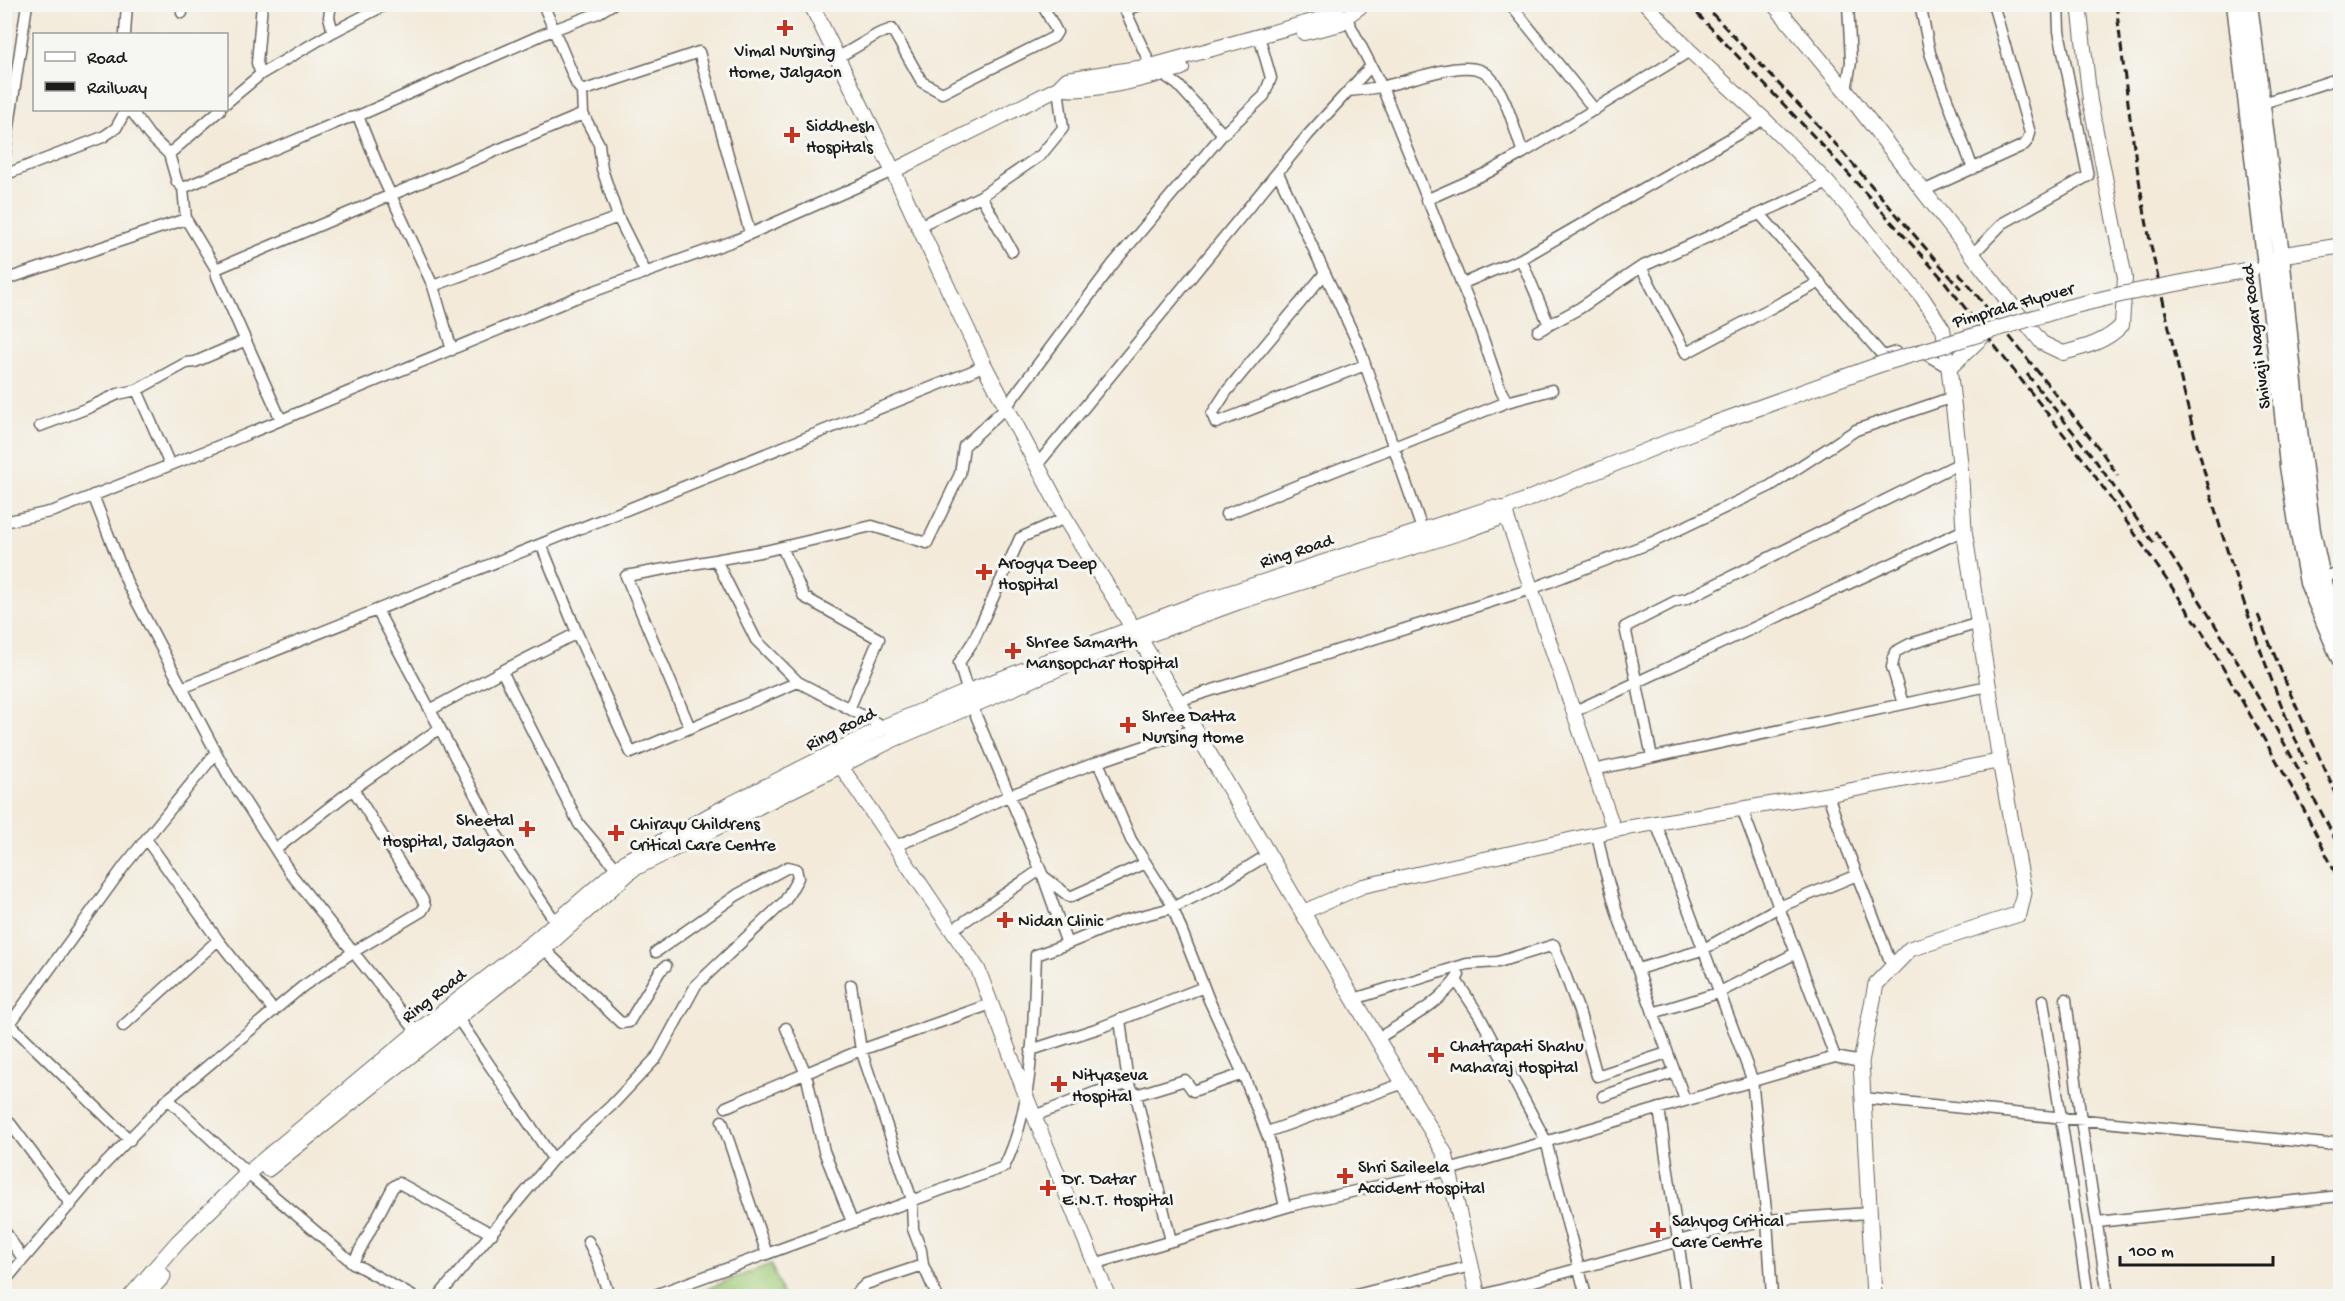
<svg xmlns="http://www.w3.org/2000/svg" width="2345" height="1301" font-family="'Gochi Hand',sans-serif">
  <style>
    .green { fill: #a0cb77; stroke: #5e744a; stroke-width: 1.5 }
    .lines { fill: none; stroke-linecap: round; stroke-linejoin: round }
    .minor-casing { stroke: #67645e; stroke-width: 13 }
    .tertiary-casing { stroke: #67645e; stroke-width: 16 }
    .secondary-casing { stroke: #67645e; stroke-width: 17 }
    .primary-casing { stroke: #67645e; stroke-width: 19 }
    .minor { stroke: #fff; stroke-width: 10 }
    .tertiary { stroke: #fff; stroke-width: 14 }
    .secondary { stroke: #fff; stroke-width: 15 }
    .primary { stroke: #fff; stroke-width: 16 }
    .rail { stroke: #1c1c1c; stroke-width: 3; stroke-dasharray: 9 4.5; stroke-linecap: butt }
    .secondary-bridge-casing { stroke: #67645e; stroke-width: 17; stroke-linecap: butt }
    .secondary-bridge { stroke: #fff; stroke-width: 15 }
    .poi-dot { fill: #c8321e; stroke: #f6f6f2; stroke-width: 2 }
    .labels { text-anchor: middle; stroke-width: 6; stroke-linejoin: round; paint-order: stroke }
    .poi-label { font-size: 18px; fill: #1c1c1c; stroke: #f6f6f2; text-anchor: start }
    .street-label { font-size: 18px; fill: #1c1c1c; stroke: #f6f6f2 }
  </style>
  <rect width="100%" height="100%" fill="#f6f6f2"/>
  <filter id="ink" filterUnits="userSpaceOnUse"><feTurbulence type="fractalNoise" baseFrequency=".0167" numOctaves="2"/><feDisplacementMap in="SourceGraphic" scale="12" xChannelSelector="R" yChannelSelector="G"/><feConvolveMatrix kernelMatrix="1 2 1 2 8 2 1 2 1" color-interpolation-filters="sRGB"/></filter>
  <filter id="wash" filterUnits="userSpaceOnUse"><feTurbulence type="fractalNoise" baseFrequency=".008" numOctaves="4" result="noise"/><feDisplacementMap in="SourceGraphic" scale="24" xChannelSelector="R" yChannelSelector="G"/><feGaussianBlur stdDeviation="1.35" result="paint"/><feColorMatrix in="noise" values="0 0 0 0 0 0 0 0 0 0 0 0 0 0 0 0 0 1.4 0 .05"/><feComposite in="paint" operator="in"/></filter>
  <g filter="url(#wash)">
    <rect width="100%" height="100%" fill="#f3ead9"/>
    <path class="green" d="M771 1264 783 1296H689Z"/>
  </g>
  <g filter="url(#ink)">
    <g class="lines">
      <g class="minor-casing">
        <path id="minor" d="M331 4 329 17 333 32
          M543 4 577 85 582 91 583 114 599 144 602 169 618 217 646 273
          M1119 4 1125 10 1151 66 1178 85 1223 134
          M1510 4 1595 110
          M1920 4 1930 53 1973 169
          M1125 10 1143 4
          M182 13 183 4
          M1346 17 1382 87 1478 324 1501 391 1507 402
          M125 34 127 4
          M837 58 878 34 892 29 922 82 942 93 1054 37 1057 32 1042 4
          M261 74 257 63 262 4
          M582 91 699 52 750 233
          M1348 91C1359 90 1370 89 1380 87 1405 83 1467 56 1487 74 1505 90 1515 131 1523 153
          M1846 91 1851 62 1848 4
          M226 103 261 74 333 32 387 4
          M2257 105 2340 78
          M128 110 133 113 149 135 169 154 177 182 183 188 186 219 216 269 217 276 281 420
          M358 116 382 176 433 286 452 350
          M169 154 220 110
          M4 160 27 4
          M1278 173 1358 344 1424 535
          M4 175 103 137 116 128 126 110
          M183 188 345 119 358 116 553 30 598 13 613 4
          M1923 191 2024 145 2028 140 2030 133 1993 4
          M981 196 1012 251
          M1426 200 1489 172 1523 153 1690 51
          M1761 215 1883 356 1896 352
          M919 226 981 196 1041 155 1063 128 1058 88
          M1972 255 2003 223 2088 176 2059 31 2058 4
          M1521 259 1549 325
          M1641 267 1686 353 1820 282
          M216 269 583 114
          M1325 273 1227 391 1212 414 1216 423 1365 365
          M4 280 186 219
          M1461 284 1521 259 1764 119
          M433 286 618 217
          M1538 331 1580 308 1641 267 1828 183
          M1918 350 1949 368
          M137 390 170 465
          M40 426 88 408 118 394 137 390 186 363 195 362 244 341
          M1037 465 1308 135 1371 66
          M93 495 128 585 228 775 291 874 420 1036
          M1226 514 1507 402 1552 390
          M1065 518 1020 538 974 640 959 663 972 706 1043 876 1067 944 1125 920 1172 908 1220 884 1269 854
          M4 522 54 511 216 447 575 298 736 240 893 171
          M541 544 577 633
          M782 547 804 597 879 639 850 707
          M716 560 756 640 798 682
          M2318 579 2340 572
          M377 610 496 834 559 927
          M502 671 579 824 621 874
          M182 688 970 372 984 365
          M1178 701 1531 589 1653 542 1770 486 1856 430 1953 397
          M1903 704 1892 667 1895 652 1910 644 1979 623
          M430 710 502 671 577 633 631 753 798 682 888 729
          M1573 712 1964 530
          M690 728 626 576 765 551 872 526 927 543 960 474 964 446 1006 407 1113 264 1223 134 1264 96 1271 78 1259 36
          M1195 729 1098 762 1131 840 1170 901 1209 1000 1243 1074 1270 1142 1285 1207
          M1652 757 1625 627 1676 601 1686 599 1960 463
          M1593 770 1988 686
          M1828 794C1846 853 1872 909 1892 967
          M1742 809 1835 1057
          M1656 823 1752 1079 1767 1220 1772 1296
          M1597 834 1604 867 1618 916 1685 1100
          M146 839 218 940 274 1011
          M895 846 952 823 1008 796 1098 762
          M276 849 353 789
          M1043 876 1070 897 1146 863
          M952 930 1040 870
          M544 949 621 1023 629 1022 660 971 666 966
          M1638 969 1702 950 1779 907 1857 875
          M1456 980 1479 1015 1546 1141 1586 1296
          M851 985 861 1050 912 1200 913 1229 921 1250 923 1265 937 1296
          M1354 999 1467 964 1498 962 1554 945 1580 1014 1597 1076 1667 1053
          M2066 999 2081 1121 2108 1296
          M2043 1000 2088 1296
          M1653 1013 1718 993 1796 953
          M457 1017 553 1159
          M1120 1019 1128 1084
          M10 1024 130 1140
          M123 1026 218 940
          M786 1028 806 1074 824 1151 852 1222
          M4 1032 125 865 216 753
          M1377 1039C1405 1021 1441 1004 1459 975
          M1031 1050 1099 1028 1204 987
          M1136 1095 1171 1241
          M1603 1096 1675 1072
          M1863 1098 2326 1144 2340 1141
          M168 1099 255 1180 353 1263 412 1296
          M726 1107 861 1050 991 1004
          M1659 1108 1686 1296
          M4 1115 71 1205
          M1034 1116 1096 1092 1128 1084 1136 1095 1185 1080 1193 1091 1243 1074
          M722 1121 767 1254
          M1267 1132 1404 1083
          M2097 1222 2340 1196
          M4 1230 23 1259
          M588 1241 597 1259 609 1296
          M353 1263 393 1187 399 1183 492 1234
          M1094 1264 1293 1205 1449 1170 1835 1057 1861 1062
          M4 1282 101 1168 168 1099 302 987 353 952 422 911 425 906 423 900 353 789 440 728
          M439 1296 553 1159 611 1106 657 1057 696 985 785 901 798 878 796 869 788 867 737 895 656 952
          M652 1296 1004 1167C1035 1105 1033 1023 1036 955L1067 944
          M853 1296 866 1284 923 1265
          M1352 1296 1471 1266
          M1479 1296 1715 1231 1767 1220 1869 1213"/>
      </g>
      <g class="tertiary-casing">
        <path id="tertiary" d="M1646 4 1690 51 1764 119 1828 183 1922 297 1943 329 1949 368
          M1304 33 1341 24 1346 17 1364 4
          M1058 88C1088 95 1151 77 1182 68
          M893 171 1058 88 1067 79 1151 66 1338 14 1346 17
          M2013 307 2042 343 2063 353C2086 347 2106 342 2122 325L2125 278 2090 101 2079 4
          M1504 509 1614 830
          M834 756 978 969 1026 1096 1108 1296
          M1303 912 1363 886 1614 830 1836 793 2000 761"/>
      </g>
      <g class="secondary-casing">
        <path id="secondary" d="M811 4 893 171 984 365 1065 518 1178 701 1445 1154 1478 1296
          M1774 4 1846 91 2013 307 1949 368 1960 463 1964 530 2000 761 2024 893 2019 914 1910 949 1876 984 1861 1062 1874 1296
          M2272 262 2281 255 2340 246
          M268 1169 544 949 633 869 894 739 1071 663 1238 602 1467 530 1499 518 1504 509
          M131 1296 178 1242 248 1173 417 1032 536 940 628 860 729 805 886 726 967 692 1199 603 1492 508 1504 509 1702 428
          M145 1296 163 1276"/>
      </g>
      <g class="primary-casing">
        <path id="primary" d="M2235 4 2281 393 2288 466 2297 523 2308 583 2340 659
          M2249 4 2281 255 2298 423 2312 531 2322 578 2340 628"/>
      </g>
      <use href="#minor" class="minor"/>
      <use href="#tertiary" class="tertiary"/>
      <use href="#secondary" class="secondary"/>
      <use href="#primary" class="primary"/>
      <path class="rail" d="M1688 4 1825 148 1941 277 2086 463 2200 628 2298 798 2340 882
        M1703 4 1832 140 1961 289
        M2116 4C2125 78 2133 152 2147 225 2153 258 2161 290 2168 323 2201 473 2244 623 2306 764
        M1959 273 2101 451 2118 476
        M2027 374 2093 457 2155 545
        M2155 531C2223 634 2285 739 2340 849
        M2258 615 2291 695 2340 802"/>
      <g class="secondary-bridge-casing">
        <path id="secondary-bridge" d="M1702 428 1881 364 2069 307 2123 294 2252 269"/>
      </g>
      <use href="#secondary-bridge" class="secondary-bridge"/>
    </g>
  </g>
  <g class="poi-dot">
    <path d="M782 19h6v6h6v6h-6v6h-6v-6h-6v-6h6z"/>
    <path d="M789 126h6v6h6v6h-6v6h-6v-6h-6v-6h6z"/>
    <path d="M981 563h6v6h6v6h-6v6h-6v-6h-6v-6h6z"/>
    <path d="M1010 642h6v6h6v6h-6v6h-6v-6h-6v-6h6z"/>
    <path d="M1125 716h6v6h6v6h-6v6h-6v-6h-6v-6h6z"/>
    <path d="M524 820h6v6h6v6h-6v6h-6v-6h-6v-6h6z"/>
    <path d="M613 824h6v6h6v6h-6v6h-6v-6h-6v-6h6z"/>
    <path d="M1002 911h6v6h6v6h-6v6h-6v-6h-6v-6h6z"/>
    <path d="M1433 1046h6v6h6v6h-6v6h-6v-6h-6v-6h6z"/>
    <path d="M1056 1075h6v6h6v6h-6v6h-6v-6h-6v-6h6z"/>
    <path d="M1342 1167h6v6h6v6h-6v6h-6v-6h-6v-6h6z"/>
    <path d="M1045 1179h6v6h6v6h-6v6h-6v-6h-6v-6h6z"/>
    <path d="M1655 1221h6v6h6v6h-6v6h-6v-6h-6v-6h6z"/>
  </g>
  <g class="labels">
    <g class="poi-label">
      <text x="785" y="56" text-anchor="middle">Vimal Nursing<tspan x="785" dy="21">Home, Jalgaon</tspan></text>
      <text x="806" y="131">Siddhesh<tspan x="806" dy="21">Hospitals</tspan></text>
      <text x="998" y="568">Arogya Deep<tspan x="998" dy="21">Hospital</tspan></text>
      <text x="1026" y="647">Shree Samarth<tspan x="1026" dy="21">Mansopchar Hospital</tspan></text>
      <text x="1142" y="721">Shree Datta<tspan x="1142" dy="21">Nursing Home</tspan></text>
      <text x="514" y="825" text-anchor="end">Sheetal<tspan x="514" dy="21">Hospital, Jalgaon</tspan></text>
      <text x="630" y="829">Chirayu Childrens<tspan x="630" dy="21">Critical Care Centre</tspan></text>
      <text x="1018" y="926">Nidan Clinic</text>
      <text x="1450" y="1051">Chatrapati Shahu<tspan x="1450" dy="21">Maharaj Hospital</tspan></text>
      <text x="1072" y="1080">Nityaseva<tspan x="1072" dy="21">Hospital</tspan></text>
      <text x="1358" y="1172">Shri Saileela<tspan x="1358" dy="21">Accident Hospital</tspan></text>
      <text x="1062" y="1184">Dr. Datar<tspan x="1062" dy="21">E.N.T. Hospital</tspan></text>
      <text x="1672" y="1226">Sahyog Critical<tspan x="1672" dy="21">Care Centre</tspan></text>
    </g>
    <g class="street-label">
      <text transform="translate(2013 304) rotate(-16)" y="6">Pimprala Flyover</text>
      <text transform="translate(2255 337) rotate(-97)" y="6">Shivaji Nagar Road</text>
      <text transform="translate(1296 550) rotate(-18)" y="6">Ring Road</text>
      <text transform="translate(840 728) rotate(-27)" y="6">Ring Road</text>
      <text transform="translate(433 995) rotate(-38)" y="6">Ring Road</text>
    </g>
  </g>
  <rect width="2345" height="1301" fill="none" stroke="#f6f6f2" stroke-width="24"/>
  <rect x="33" y="33" width="195" height="78" fill="#f6f6f2" stroke="#9f9f9c" stroke-width="1.5"/>
  <rect x="45" y="52" width="30" height="9" fill="#ffffff" stroke="#9f9f9c" stroke-width="1.5"/>
  <text x="87" y="63" font-size="18" fill="#1c1c1c">Road</text>
  <rect x="45" y="82" width="30" height="9" fill="#1c1c1c" stroke="#9f9f9c" stroke-width="1.5"/>
  <text x="87" y="93" font-size="18" fill="#1c1c1c">Railway</text>
  <path d="M2120 1256v9h153v-9" fill="none" stroke="#1c1c1c" stroke-width="3"/>
  <text x="2129" y="1256" font-size="18" fill="#1c1c1c" stroke="#f6f6f2" stroke-width="4.5" paint-order="stroke">100 m</text>
</svg>
